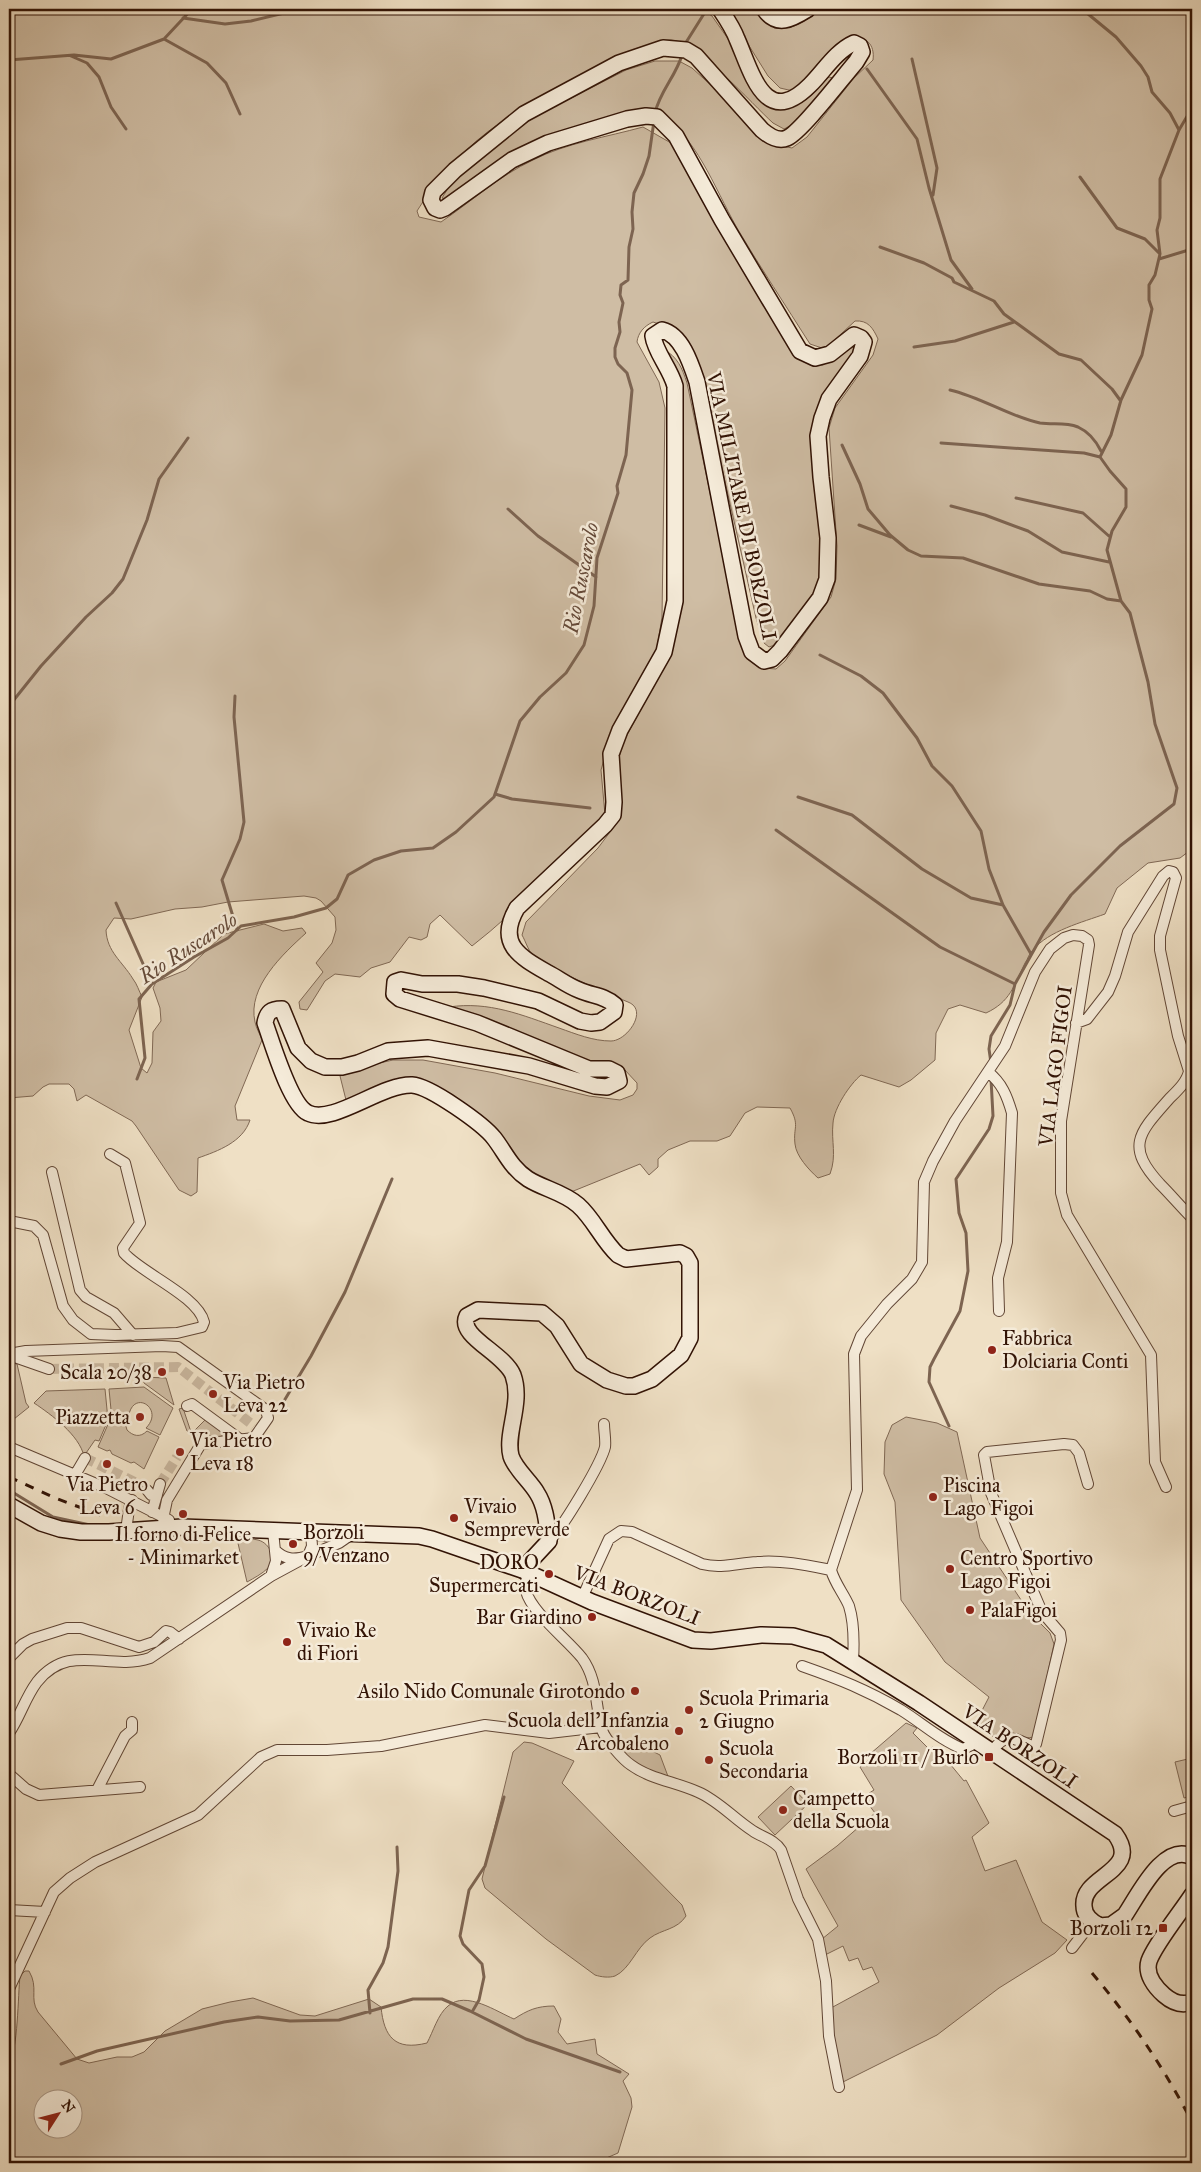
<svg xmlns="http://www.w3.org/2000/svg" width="1201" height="2172" font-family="'IM FELL Great Primer',serif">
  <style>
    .green { fill: #cfbda4; stroke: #806854; fill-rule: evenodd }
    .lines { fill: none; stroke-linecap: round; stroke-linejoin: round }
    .stream { stroke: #7d6451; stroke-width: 3 }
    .street-tunnel { stroke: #c9b79f; stroke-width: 10; stroke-dasharray: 10 5; stroke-linecap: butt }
    .street-casing { stroke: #614635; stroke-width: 12 }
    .secondary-casing { stroke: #321305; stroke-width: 18 }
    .street { stroke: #f5ebd9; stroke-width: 10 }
    .secondary { stroke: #f5ebd9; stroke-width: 15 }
    .rail { stroke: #321305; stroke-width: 3; stroke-dasharray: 9 9; stroke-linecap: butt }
    .poi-dot { fill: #8f2418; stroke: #f5ebd9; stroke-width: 2 }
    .labels { text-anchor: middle; stroke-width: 5; stroke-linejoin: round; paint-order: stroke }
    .street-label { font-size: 20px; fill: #321305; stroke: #f5ebd9 }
    .poi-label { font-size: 20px; fill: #321305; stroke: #f5ebd9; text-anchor: start }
    .water-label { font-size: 21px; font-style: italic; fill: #644938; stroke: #f5ebd9 }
  </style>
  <rect width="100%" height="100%" fill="#efe0c5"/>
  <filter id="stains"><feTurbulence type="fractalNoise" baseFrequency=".004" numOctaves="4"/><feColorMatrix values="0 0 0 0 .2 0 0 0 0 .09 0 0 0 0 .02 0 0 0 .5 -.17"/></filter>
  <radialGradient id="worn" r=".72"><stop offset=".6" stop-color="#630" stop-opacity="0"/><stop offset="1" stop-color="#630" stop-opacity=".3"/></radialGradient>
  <path class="green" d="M9 9H702L712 16 775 106C802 111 812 94 829 77L833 78 800 121 784 129 773 123C753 105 695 40 671 40 649 40 619 59 600 69 567 86 531 102 500 123 467 145 437 178 417 211L419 217 441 222C472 201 499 176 533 160 566 143 607 137 643 127L671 143 796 354 810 365H823L858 344 859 347 823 401 826 567 821 588 780 643 769 647 764 643 756 618 702 380 659 324 653 322C644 326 638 333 637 342L659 382 665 408 662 617 657 648 609 742 601 770 605 815C564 861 521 908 472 946L440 915 430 924 427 937 421 940 409 937 390 962 371 968 360 977 335 974 325 981 307 1010 300 1009 299 1002 323 972 316 963 332 943 336 930 335 917 321 901 316 898 304 896 228 902 202 907 175 909 131 919 114 918 106 930C107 952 122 961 133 979 137 984 139 991 142 997L129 1030 141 1068 147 1073 152 1063 153 1032 161 1021 160 1008 153 988 156 982 186 970 224 934 264 924 283 931 302 928 306 933C283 954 247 987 255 1022 256 1028 260 1034 262 1040L235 1106 237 1120H250C243 1142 218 1151 198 1158L197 1192 191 1196 179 1190 136 1126 132 1121 86 1095 77 1101 74 1089 69 1084H49L43 1087 33 1096 9 1098Z
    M726 9H757L774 28C796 30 804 21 821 9H1192V849L1180 858 1148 863 1117 888 1105 914C1083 922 1048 931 1033 950 1029 953 1028 959 1025 963 1014 986 1010 1002 986 1013L960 1005 948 1009 936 1033 935 1060 911 1080 899 1087 861 1075C850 1084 834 1108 833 1123 831 1142 837 1155 830 1174L818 1178C809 1170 796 1156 795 1144 793 1127 800 1126 790 1108L757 1107 745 1113 730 1136 717 1141H690L668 1150 658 1159V1167L649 1175 640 1164 571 1192 536 1176 416 1079 346 1100 340 1076 366 1066 393 1060H423L495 1073 589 1096 620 1100 633 1095 637 1089V1083L624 1069 595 1064 449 1007C489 1001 522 1015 559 1028 576 1034 593 1041 611 1041 627 1041 649 1010 628 1002 603 992 579 981 555 969 549 966 540 963 535 958 529 953 526 942 522 935L526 922 598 848 613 828 619 805 617 769 622 744 657 680 675 626 681 434 663 349C678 357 682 368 687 383L725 564 763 668 776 669 785 661 831 597 836 579 837 546 829 428 835 408 873 355 878 339C873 328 868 320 855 321L828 346 822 348 810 344C786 306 760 267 737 228 713 185 697 137 656 110L555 135 446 199 442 198 450 185 502 138 536 116 626 70 655 61H679L692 68 777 145 792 148 807 137 854 78 873 60C875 44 866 36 850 37L793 91 780 88 768 76Z
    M9 1362 17 1364 26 1403 29 1407 9 1423Z
    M143 1377 166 1378 174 1405 144 1383Z
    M144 1387 173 1408 160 1435 146 1428C166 1408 130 1386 128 1421L112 1420 109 1389Z
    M105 1389 108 1420 99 1441 95 1440 84 1456C79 1435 52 1415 34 1403L46 1391Z
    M183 1408 190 1429 193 1432 208 1417 226 1431 221 1437 202 1435 199 1440 187 1431 179 1409Z
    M906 1417 937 1423 957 1432 980 1538 1029 1612 1050 1633 1054 1644 1034 1737C1021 1740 1009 1733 996 1738L974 1726 989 1697 945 1662 901 1600 895 1502 884 1474 885 1442 892 1425Z
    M109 1422 125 1423 127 1430C133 1436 140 1438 147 1431L159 1437 144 1469 134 1462 131 1463 112 1454 110 1450 107 1451 98 1447Z
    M237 1539C244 1539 251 1538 258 1540 270 1543 277 1559 268 1568 262 1574 254 1578 247 1582Z
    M906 1723 917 1728 913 1733 929 1749 933 1747 946 1759 964 1781 966 1780 989 1823 972 1837 985 1871 1016 1860 1042 1922 1067 1940 1055 1953 999 1988 937 2035 841 2083 838 2076 831 2008 879 1982 872 1967 863 1970 858 1958 849 1961 843 1946 825 1955 822 1939 838 1926 806 1869 837 1846 875 1813 863 1797 874 1790 860 1767 872 1757 870 1754Z
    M618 1741 648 1749 660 1755 669 1779 642 1772 616 1750Z
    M524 1742 532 1743 574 1761 562 1783 682 1905 686 1916C677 1930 662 1929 650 1938 636 1948 630 1969 615 1976 609 1978 601 1977 595 1975L546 1939 485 1888 482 1879 513 1752Z
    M1192 1758V1796L1184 1798 1175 1762Z
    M791 1786 808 1804 775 1835 758 1817Z
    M25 1971H29C39 1988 29 1998 38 2012L77 2059 89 2063 117 2057H132L144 2052 165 2031 202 2009 230 2002 253 1998 300 2015 315 2016 369 1999 381 2007C384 2037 395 2051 427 2043 433 2032 438 2014 448 2006 466 1990 497 2012 514 2019 528 2010 537 2006 554 2006L561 2019 558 2032 567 2044 595 2039 597 2054 629 2074 623 2081 631 2098 632 2107 618 2153 595 2163H9V2062C18 2052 18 1994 20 1976ZM42 2100H72V2130H42Z"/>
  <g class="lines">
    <path class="stream" d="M1082 9 1116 37 1141 66 1148 77 1152 92 1170 113 1179 130
      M183 18 225 24 251 21 301 9 338 12
      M164 39 207 63 226 83 240 114
      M685 44 707 9
      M71 56 87 63 99 77 111 107 126 129
      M912 59 937 168 933 195
      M9 60 74 55 111 59 164 39 192 9
      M10 60 9 82 12 115
      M867 69 917 139 929 188 951 260 972 289
      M655 113C660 91 676 76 682 55
      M1080 177 1117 228 1145 239 1160 254
      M880 247 924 263 952 278 954 282 994 301 1004 314 1059 354 1081 360 1112 389 1120 400
      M1159 259 1192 249
      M914 347 955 341 1014 322
      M950 390C981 397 1010 417 1040 423 1053 425 1065 422 1078 427 1089 432 1096 441 1101 451
      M941 443 1084 453 1100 457
      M842 445 860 484 868 509 890 535 908 550 921 556 963 558 1039 584 1090 591 1107 599 1121 601
      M1016 498 1083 513 1110 537
      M951 506 985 515 1028 531 1062 552 1109 562
      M508 509 538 536 596 577
      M859 525 891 537
      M820 655 861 676 883 693 917 738 932 766 952 786 981 831 989 869 1003 905 1031 954
      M235 696 234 717 244 822 240 839 222 880 237 930
      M9 706 41 666 86 617 112 593 123 579 147 520 159 479 188 438
      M495 794 512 799 590 808
      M798 797 852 815 922 869 971 898 1003 905
      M776 830 940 947 1015 984
      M116 903 152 984
      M991 1063 989 1049 991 1036 1010 1005 1015 984 1044 932 1071 895 1120 846 1174 804 1177 788 1155 724 1148 682 1130 613 1121 601 1107 550 1112 531 1126 507V489L1110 471 1100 457 1111 435 1121 400 1142 355 1152 309 1149 300V285L1155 275 1160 254 1157 230 1160 218V179L1179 130 1192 108
      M137 1079 145 1058 139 999 152 984 194 957 228 938 241 926 294 917 326 908 337 899 348 875 374 860 401 851 433 848 456 832 494 797 520 721 540 697 566 673 584 645 594 606 597 558 618 493 617 486 626 455 632 390 627 373 618 364 615 357V348L620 332 619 322 623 303 620 295 621 285 628 280 629 247 633 229 632 212 634 193 643 174 649 156 654 121
      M281 1406 311 1356 345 1292 392 1179
      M949 1426 929 1382 930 1367 934 1359 960 1311 968 1271 966 1233 959 1213 956 1179 989 1129 993 1116 991 1079
      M9 1490 53 1517 90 1525
      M472 2012 479 2000 484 1977 482 1964 463 1944 460 1936 469 1890 485 1866 504 1797
      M370 2013 368 1990 383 1963 388 1947 398 1871 397 1847
      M61 2064 97 2051 224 2022 258 2017 290 2021 339 2020 413 1999H442L470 2011 526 2039 620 2072"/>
    <path class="street-tunnel" d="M49 1369 178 1367 254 1426
      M85 1458 145 1487 147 1490
      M160 1484 177 1457"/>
    <g class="street-casing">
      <path id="street" d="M1076 1023 1087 1019 1108 992 1115 976 1128 932 1163 876 1169 871 1173 872 1176 878 1160 936V950L1178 1036 1189 1071C1187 1082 1177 1091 1169 1099 1139 1133 1125 1146 1160 1184 1171 1195 1181 1207 1192 1218
        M988 1072C1002 1083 1007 1096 1012 1113L1007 1242 998 1278 999 1311
        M52 1172 80 1290 86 1297 114 1313 133 1335
        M9 1221 34 1226 43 1235 63 1306 73 1320 91 1334 115 1335 177 1333 202 1327 204 1322C198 1296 141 1273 124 1253L123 1248 140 1223 125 1163 110 1154
        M9 1354 26 1351 162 1346 178 1347 266 1410 268 1418 254 1438 201 1444 167 1500 163 1519
        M9 1355 49 1369
        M187 1406 192 1404 241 1440
        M9 1447 106 1488 169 1520
        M75 1475 85 1458
        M147 1490 151 1495H157
        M152 1512 160 1484
        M126 1531 129 1509 132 1500
        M549 1541C562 1529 601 1464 605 1447 606 1440 604 1431 604 1424
        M275 1550C285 1560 294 1560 308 1556L312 1546 311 1532
        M529 1573C526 1579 525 1584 526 1591 531 1612 568 1640 582 1658 598 1680 595 1706 602 1730 605 1739 623 1760 631 1765 650 1779 676 1782 698 1792 719 1801 734 1819 753 1831 762 1837 775 1840 781 1850L798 1899 818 1939 826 1981 829 2036 839 2087
        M271 1576 276 1561 273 1531
        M582 1598 609 1539 621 1531 632 1532 702 1564C721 1569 738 1563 757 1562 783 1560 806 1565 831 1570
        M9 1658 23 1644 32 1639 67 1628H81L139 1647 154 1642 166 1631 170 1632 179 1639
        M853 1661C854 1645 854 1622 849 1606 844 1594 835 1584 831 1570L857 1490 854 1354 861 1336 887 1304 912 1279 922 1262 924 1182 933 1161 955 1121 1005 1046 1035 972 1050 949 1064 938 1073 935 1082 936 1088 940 1089 945 1061 1121V1193L1067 1215 1151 1355 1155 1462 1166 1487
        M802 1666C839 1679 867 1690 901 1710 922 1723 940 1740 963 1749L978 1742
        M9 1733C20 1717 25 1698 37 1682 70 1641 108 1672 150 1658L271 1576 308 1556 339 1543 352 1534
        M992 1751C1006 1732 1014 1738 1032 1746L1036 1744 1061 1640 1060 1633 1042 1612 991 1493 984 1455 987 1452 1064 1444 1073 1445 1079 1453 1088 1484
        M9 1774 26 1789 39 1795 140 1787
        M97 1790 125 1736 132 1730V1722
        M1174 1811 1192 1806
        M9 1910 45 1912
        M1072 1948 1092 1922
        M9 1989 54 1892 70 1878 95 1862 198 1815 261 1757 277 1750H327L381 1746 485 1725 549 1733 601 1727"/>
    </g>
    <g class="secondary-casing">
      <path id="secondary" d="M764 9C777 28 792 19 808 9
        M9 1505 41 1523 60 1529 81 1532H109L182 1527 419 1536 432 1539 522 1570 592 1602 693 1640 711 1641 761 1635 793 1636 826 1645 919 1703 1115 1834C1143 1872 1081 1875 1084 1906 1084 1916 1092 1922 1100 1926L1111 1925 1125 1915C1138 1896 1164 1841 1192 1857
        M522 1570 549 1541C547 1525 546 1507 537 1493 530 1481 515 1469 511 1456 505 1433 523 1403 513 1375 504 1353 457 1336 467 1316L478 1310 542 1313 557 1326 581 1364 607 1380 626 1386H634L652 1379 681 1355 690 1338V1263L686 1256 680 1253 626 1259 618 1255C602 1240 594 1219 578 1205 563 1192 544 1189 528 1179 511 1168 505 1152 494 1138 483 1124 430 1086 412 1085 381 1084 333 1125 308 1113 290 1105 272 1042 265 1023 267 1012 271 1009 282 1009L298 1048 311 1061 325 1067H342L358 1063 388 1051 428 1048 529 1066 595 1086 607 1087 619 1081 617 1073 609 1069H589L477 1023 400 999 394 994 395 982 401 980 422 984H458L484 988 538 1001 580 1021 591 1023 600 1022 614 1012 615 1005C604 995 592 996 579 990 568 986 558 978 548 973 520 957 496 944 517 908L605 825 613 815 614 802 611 754 620 730 664 652 675 601V386C670 368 655 352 653 336L662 330C682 335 691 364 697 382L746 636 752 652 764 661 772 659 780 651 820 598 827 579 828 538 821 477 818 436 822 418 829 399 860 356 864 342 861 338 854 335 830 354 815 358 800 351 722 220 676 136 657 117 646 116 627 119 548 143 512 160 445 208 440 210 435 208 431 200 433 192 455 170 524 114 619 63 663 48 686 50 696 56 762 130C769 136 778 142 787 138 802 131 842 78 856 62L862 52 860 46 854 43C836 51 824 71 810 85 765 130 752 73 737 39 733 28 726 18 720 9
        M1192 1895C1181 1912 1155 1944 1149 1961 1145 1974 1155 1987 1164 1995 1172 2002 1182 2006 1192 2002"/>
    </g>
    <use href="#street" class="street"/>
    <use href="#secondary" class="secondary"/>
    <path class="rail" d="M9 1477 55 1498 103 1516
      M1092 1973C1131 2019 1164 2068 1192 2122"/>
  </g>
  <g class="poi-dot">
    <circle cx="992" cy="1350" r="5"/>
    <circle cx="162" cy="1372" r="5"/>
    <circle cx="213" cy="1394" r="5"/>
    <circle cx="140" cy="1417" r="5"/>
    <circle cx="180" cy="1452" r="5"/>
    <circle cx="107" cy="1464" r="5"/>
    <circle cx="933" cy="1497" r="5"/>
    <circle cx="183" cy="1514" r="5"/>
    <circle cx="454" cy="1518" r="5"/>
    <circle cx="293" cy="1544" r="5"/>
    <circle cx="950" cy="1569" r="5"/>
    <circle cx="549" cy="1574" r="5"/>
    <circle cx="970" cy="1610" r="5"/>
    <circle cx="592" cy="1617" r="5"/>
    <circle cx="287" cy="1642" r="5"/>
    <circle cx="635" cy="1691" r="5"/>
    <circle cx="689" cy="1710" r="5"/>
    <circle cx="679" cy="1731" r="5"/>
    <rect x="984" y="1752" width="10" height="10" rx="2.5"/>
    <circle cx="709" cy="1760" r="5"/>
    <circle cx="783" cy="1810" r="5"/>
    <rect x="1158" y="1923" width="10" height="10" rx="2.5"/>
  </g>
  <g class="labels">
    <g class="street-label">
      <text transform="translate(742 506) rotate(78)" y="7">VIA MILITARE DI BORZOLI</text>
      <text transform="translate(1055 1066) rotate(-83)" y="7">VIA LAGO FIGOI</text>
      <text transform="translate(637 1595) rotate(21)" y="7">VIA BORZOLI</text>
      <text transform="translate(1020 1746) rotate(34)" y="7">VIA BORZOLI</text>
    </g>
    <g class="poi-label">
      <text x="1002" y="1345">Fabbrica<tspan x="1002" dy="23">Dolciaria Conti</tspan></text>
      <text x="152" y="1379" text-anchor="end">Scala 20/38</text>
      <text x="223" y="1389">Via Pietro<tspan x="223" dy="23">Leva 22</tspan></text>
      <text x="130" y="1424" text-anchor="end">Piazzetta</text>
      <text x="190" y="1447">Via Pietro<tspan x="190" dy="23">Leva 18</tspan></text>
      <text x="107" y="1491" text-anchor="middle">Via Pietro<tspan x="107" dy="23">Leva 6</tspan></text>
      <text x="943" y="1492">Piscina<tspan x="943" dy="23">Lago Figoi</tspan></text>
      <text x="464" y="1513">Vivaio<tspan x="464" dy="23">Sempreverde</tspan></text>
      <text x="303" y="1539">Borzoli<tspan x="303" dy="23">9/Venzano</tspan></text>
      <text x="183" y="1541" text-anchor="middle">Il forno di Felice<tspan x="183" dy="23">- Minimarket</tspan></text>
      <text x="960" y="1565">Centro Sportivo<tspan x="960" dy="23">Lago Figoi</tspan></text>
      <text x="539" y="1569" text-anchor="end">DORO<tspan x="539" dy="23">Supermercati</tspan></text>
      <text x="980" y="1617">PalaFigoi</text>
      <text x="582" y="1624" text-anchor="end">Bar Giardino</text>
      <text x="297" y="1637">Vivaio Re<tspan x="297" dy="23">di Fiori</tspan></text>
      <text x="625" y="1698" text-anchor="end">Asilo Nido Comunale Girotondo</text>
      <text x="699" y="1705">Scuola Primaria<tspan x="699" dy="23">2 Giugno</tspan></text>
      <text x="669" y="1727" text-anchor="end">Scuola dell'Infanzia<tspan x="669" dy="23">Arcobaleno</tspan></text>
      <text x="719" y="1755">Scuola<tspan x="719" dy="23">Secondaria</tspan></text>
      <text x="979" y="1764" text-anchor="end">Borzoli 11 / Burlo</text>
      <text x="793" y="1805">Campetto<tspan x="793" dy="23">della Scuola</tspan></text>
      <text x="1153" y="1935" text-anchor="end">Borzoli 12</text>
    </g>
    <g class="water-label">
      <text transform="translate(581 578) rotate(-79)" y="7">Rio Ruscarolo</text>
      <text transform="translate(188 948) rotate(-33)" y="7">Rio Ruscarolo</text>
    </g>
  </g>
  <rect width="1201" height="2172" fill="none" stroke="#efe0c5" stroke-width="30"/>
  <rect x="10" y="10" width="1181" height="2152" fill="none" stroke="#321305" stroke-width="2.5"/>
  <rect x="15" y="15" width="1171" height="2142" fill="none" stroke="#321305"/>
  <g transform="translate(58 2114) rotate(54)"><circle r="24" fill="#f5ebd9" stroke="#a79584"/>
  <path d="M0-4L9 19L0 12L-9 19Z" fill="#8f2418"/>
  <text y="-8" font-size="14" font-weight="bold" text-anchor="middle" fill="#321305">N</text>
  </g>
  <rect width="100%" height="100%" filter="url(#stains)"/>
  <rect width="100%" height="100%" fill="url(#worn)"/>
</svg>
